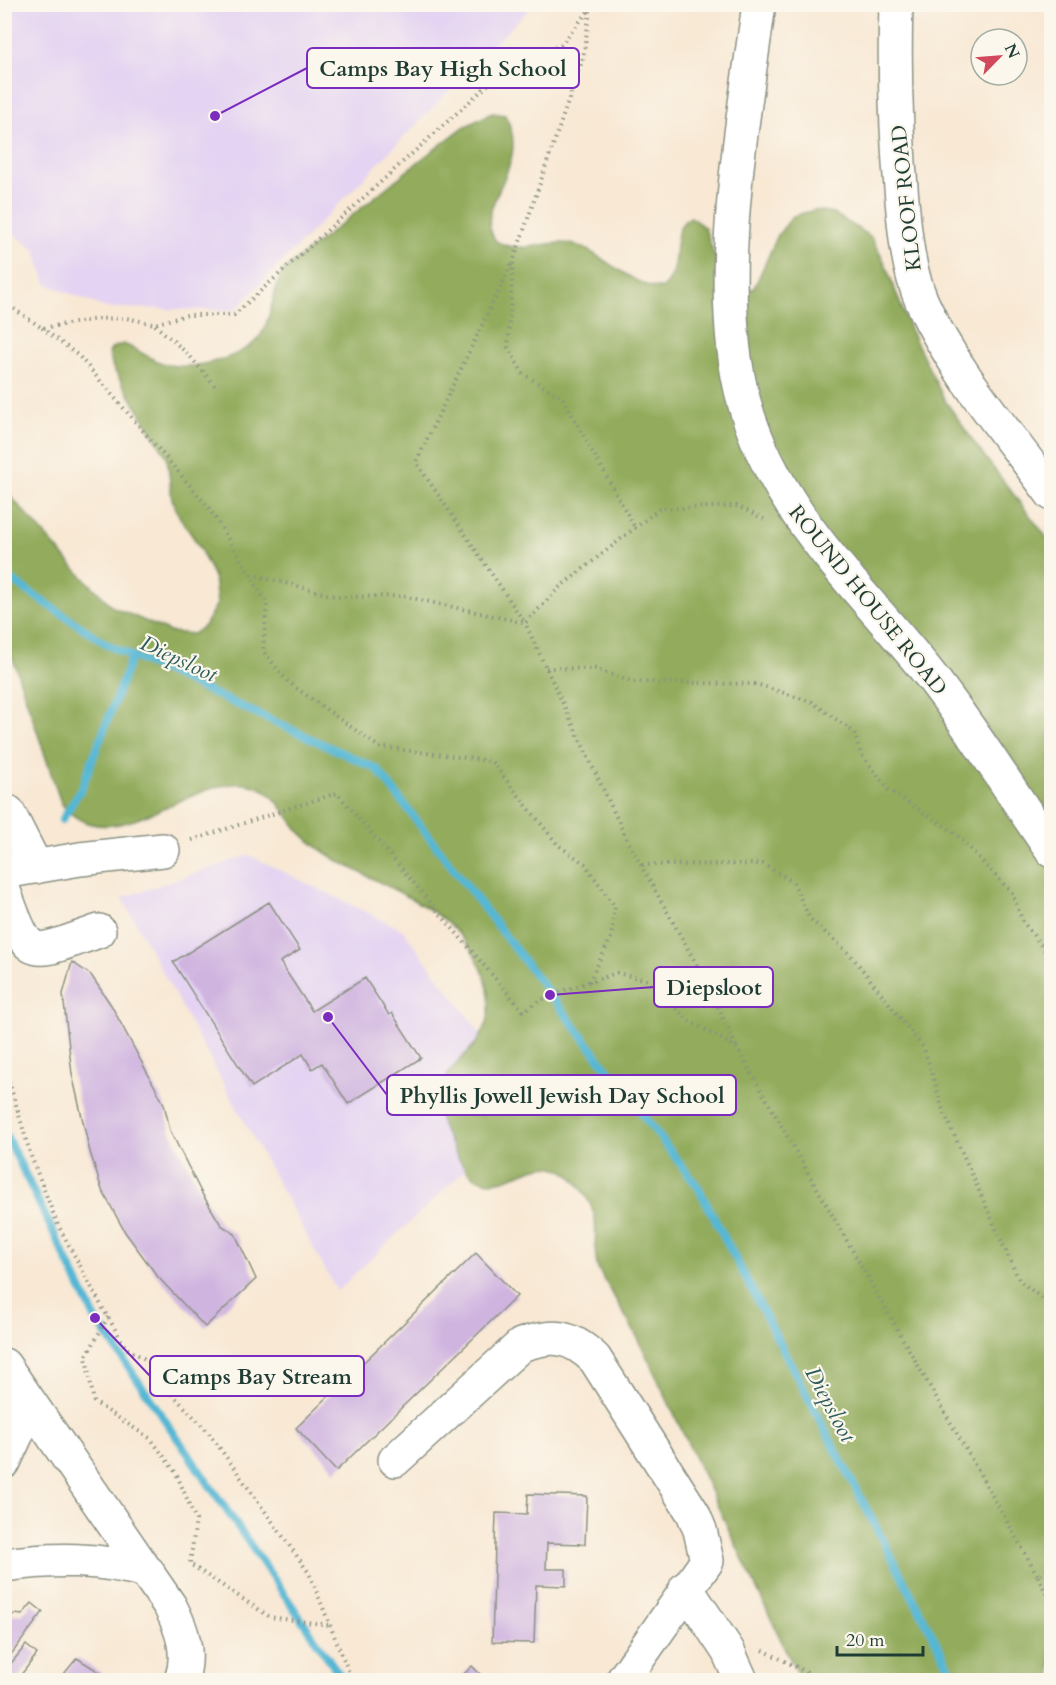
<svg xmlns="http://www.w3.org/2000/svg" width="1056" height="1685" font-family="Cardo,serif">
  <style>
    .built { fill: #e4d3f2 }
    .forest { fill: #92ab5c; stroke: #587448; stroke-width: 1.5 }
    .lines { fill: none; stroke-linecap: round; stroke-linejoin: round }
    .stream { stroke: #55b7d4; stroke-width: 8 }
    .building { fill: #cfb4e0 }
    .minor-casing { stroke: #8c9284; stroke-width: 36 }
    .major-casing { stroke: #8c9284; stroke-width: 36 }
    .path { stroke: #8c9284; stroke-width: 4; stroke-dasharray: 1.5 4.5; stroke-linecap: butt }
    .minor { stroke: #fff; stroke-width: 33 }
    .major { stroke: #fff; stroke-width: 33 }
    .labels { text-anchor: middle; stroke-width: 4.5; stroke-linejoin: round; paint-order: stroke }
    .street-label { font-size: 21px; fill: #1f3d34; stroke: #fbf7ec }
    .water-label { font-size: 22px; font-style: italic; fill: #2c5c5c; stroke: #fbf7ec }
    .leader { fill: none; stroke: #7b2cbf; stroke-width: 2 }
    .callout-dot { fill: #7b2cbf; stroke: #fbf7ec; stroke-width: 2 }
    .callout { fill: #fbf7ec; stroke: #7b2cbf; stroke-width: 2 }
    .callout-label { font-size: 22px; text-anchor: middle; font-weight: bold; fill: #1f3d34 }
  </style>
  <rect width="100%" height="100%" fill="#fbf7ec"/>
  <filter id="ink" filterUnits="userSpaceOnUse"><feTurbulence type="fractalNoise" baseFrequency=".0167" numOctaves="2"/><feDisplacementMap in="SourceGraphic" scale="12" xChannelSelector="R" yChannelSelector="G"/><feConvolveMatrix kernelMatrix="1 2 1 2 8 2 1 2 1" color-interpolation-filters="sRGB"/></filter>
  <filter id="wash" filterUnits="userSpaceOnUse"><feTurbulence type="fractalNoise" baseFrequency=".008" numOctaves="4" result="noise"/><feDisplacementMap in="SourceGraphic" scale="24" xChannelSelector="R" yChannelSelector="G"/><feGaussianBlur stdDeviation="1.35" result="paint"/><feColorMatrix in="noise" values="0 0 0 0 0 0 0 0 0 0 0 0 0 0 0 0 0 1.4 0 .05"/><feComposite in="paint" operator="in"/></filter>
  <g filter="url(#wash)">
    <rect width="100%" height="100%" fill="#f8e8d4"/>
    <path class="built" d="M4 5 5 4 533 5 235 310 106 308 46 284 35 250 5 227Z
      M249 855 403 930 534 1105 337 1291 122 898Z"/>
    <path class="forest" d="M492 113 505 115C535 168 469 205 496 241 524 258 552 234 581 247 603 256 641 291 663 288 684 271 666 228 691 217L705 228 715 257 746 291 754 288 778 235 793 216 815 210 833 213 870 236 884 261 910 329 944 399 978 448 1051 543V1680H800L638 1338 598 1269C591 1248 601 1225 590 1204 545 1111 499 1230 457 1156 447 1137 434 1116 439 1094 444 1073 462 1059 475 1044 508 1003 478 947 443 919 411 895 370 879 335 859 323 852 311 843 301 833 287 818 276 792 255 786 196 767 111 869 61 803L5 636 4 489 78 572 113 607 170 632 193 634 204 626 217 604 214 577 197 543 179 516 172 499 167 457 113 368 109 353 112 348 123 344C138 349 151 360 165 364 191 372 249 357 262 333 273 314 272 290 283 271L423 158 464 127Z"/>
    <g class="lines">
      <path class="stream" d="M4 575 108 645 377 769 698 1187 956 1680
        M62 820 82 787 132 656
        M4 1131 95 1318 343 1680"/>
    </g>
    <g id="blocks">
      <path class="building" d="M269 902 300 950 280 962 312 1011 365 978 389 1015 392 1013 421 1058 348 1104 322 1063 312 1069 303 1054 252 1087 173 962Z
        M72 962 91 975 111 1005 164 1104 170 1130 201 1192 221 1225 235 1234 256 1279 205 1327 158 1277 125 1232 102 1190 90 1152 72 1074 63 994Z
        M476 1253 517 1296 336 1471 296 1428Z
        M528 1494 587 1496 585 1544 547 1543 546 1569H566V1586L536 1585 534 1643 492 1642 496 1513 527 1514Z
        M32 1603 43 1612 4 1664V1623L7 1617 15 1614 22 1615Z
        M26 1645 37 1654 17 1680 4 1672Z
        M77 1658 112 1680H59Z
        M472 1666 486 1680H458Z"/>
    </g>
  </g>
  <g filter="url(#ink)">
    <use href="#blocks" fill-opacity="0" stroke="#8c9284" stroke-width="1.5"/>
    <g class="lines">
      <g class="minor-casing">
        <path id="minor" d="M759 4C743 123 712 287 744 402 775 513 860 587 930 675 974 731 1011 792 1052 851
          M8 812 36 867
          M4 872 80 859 163 850
          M4 891C30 964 29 955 99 931
          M4 1365 170 1606C182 1629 191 1654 181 1680
          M395 1460 521 1345C553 1334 570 1335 595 1359L693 1513 700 1530 707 1561 623 1680
          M4 1462 19 1429 25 1397
          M4 1565C54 1558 100 1558 148 1572
          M686 1588 728 1651 741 1680"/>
      </g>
      <g class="major-casing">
        <path id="major" d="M896 4C894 70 896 135 902 200 905 234 908 270 922 302 953 371 1007 432 1052 494"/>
      </g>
      <path class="path" d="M590 11 583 58 513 262 508 347 523 374 563 398 635 528
        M511 265 416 462 525 623
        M4 302 42 328 98 319 126 318 154 324 187 315H234L490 83 531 57 561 45 594 4
        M155 325 188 354 216 387
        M42 328 79 356 209 508 267 603 263 651 288 682 379 747 491 761 558 845 585 864 615 907 611 938 589 982
        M251 574 338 597 403 596 525 623
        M546 668 595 669 633 682 756 684 812 702 854 732 861 754 889 790 955 833 1012 893 1023 922 1052 959
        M192 840 337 793 523 1011 550 995 617 973 646 980 688 1020 737 1048 1038 1576 1052 1566
        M642 865 763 864 793 882 810 919 850 954 924 1048 943 1110 1019 1280 1052 1307
        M736 1046 707 983 628 842 525 623 560 587 659 509 737 506 764 519
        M4 1064 31 1156 57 1223 102 1307 126 1348 157 1366 172 1394 209 1433 309 1573 352 1680
        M108 1317 86 1357 94 1402 151 1439 176 1473 196 1520 190 1564 270 1617 329 1625
        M1038 1576 1052 1606
        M763 1650 822 1680"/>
      <use href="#minor" class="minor"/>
      <use href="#major" class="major"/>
    </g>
  </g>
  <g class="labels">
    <g class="street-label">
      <text transform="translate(906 198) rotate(-96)" y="7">KLOOF ROAD</text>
      <text transform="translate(868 600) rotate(51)" y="7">ROUND HOUSE ROAD</text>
    </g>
    <g class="water-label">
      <text transform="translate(179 658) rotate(25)" y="8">Diepsloot</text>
      <text transform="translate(831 1404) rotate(62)" y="8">Diepsloot</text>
    </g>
  </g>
  <path class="leader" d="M215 116L307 68M550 995L654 987M328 1017L387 1095M95 1318L150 1376"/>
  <g class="callout-dot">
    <circle cx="215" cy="116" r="6"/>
    <circle cx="550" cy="995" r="6"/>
    <circle cx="328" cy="1017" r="6"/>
    <circle cx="95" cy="1318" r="6"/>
  </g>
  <g class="callout">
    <rect x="307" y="48" width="272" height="40" rx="6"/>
    <rect x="654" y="967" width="119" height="40" rx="6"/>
    <rect x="387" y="1075" width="349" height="40" rx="6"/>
    <rect x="150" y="1356" width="214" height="40" rx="6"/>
  </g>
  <g class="callout-label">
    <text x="443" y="76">Camps Bay High School</text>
    <text x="714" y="995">Diepsloot</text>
    <text x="562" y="1103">Phyllis Jowell Jewish Day School</text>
    <text x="257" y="1384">Camps Bay Stream</text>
  </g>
  <rect width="1056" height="1685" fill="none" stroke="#fbf7ec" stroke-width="24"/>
  <g transform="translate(999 57) rotate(65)"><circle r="28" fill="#fbf7ec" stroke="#a3ada2" stroke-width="1.5"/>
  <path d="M0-4.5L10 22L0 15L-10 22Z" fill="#d1495b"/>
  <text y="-9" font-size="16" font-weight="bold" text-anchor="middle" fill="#1f3d34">N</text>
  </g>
  <path d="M837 1646v9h86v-9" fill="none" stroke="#1f3d34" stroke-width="3"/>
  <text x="846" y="1646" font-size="18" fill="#1f3d34" stroke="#fbf7ec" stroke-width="4.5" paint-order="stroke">20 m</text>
</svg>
